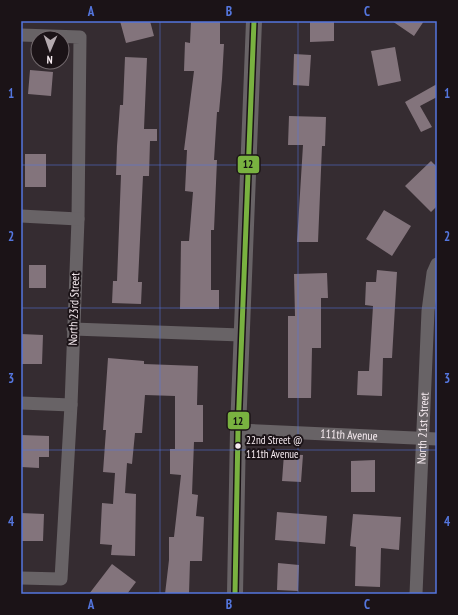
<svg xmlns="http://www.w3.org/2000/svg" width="458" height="615" font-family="'PT Sans Narrow',sans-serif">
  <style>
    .building { fill: #83747c }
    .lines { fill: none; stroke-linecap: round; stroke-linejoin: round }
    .minor { stroke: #686366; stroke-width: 13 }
    .tertiary { stroke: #686366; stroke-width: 16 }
    .bus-1-casing { stroke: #1b1317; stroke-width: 8 }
    .bus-1 { stroke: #79b240; stroke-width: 5 }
    .grid { fill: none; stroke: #5476de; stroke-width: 1; stroke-opacity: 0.55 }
    .bus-dot { fill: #f7ecf1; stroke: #1b1317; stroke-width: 1.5 }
    .labels { text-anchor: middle; stroke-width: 4; stroke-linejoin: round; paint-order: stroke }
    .bus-label { font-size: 11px; fill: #f7ecf1; stroke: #1b1317; text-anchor: start }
    .street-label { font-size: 12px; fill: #f7ecf1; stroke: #1b1317 }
    .line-badge { stroke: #1b1317; stroke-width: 1.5 }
    .pale-badge-label { font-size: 11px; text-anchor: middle; font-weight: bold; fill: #111 }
    .neatline { fill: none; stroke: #5476de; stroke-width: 1.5 }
    .grid-label { font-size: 13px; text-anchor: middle; font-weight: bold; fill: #5476de }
  </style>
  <rect width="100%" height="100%" fill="#352c31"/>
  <path class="building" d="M120 21H150L154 36 126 43Z
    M191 21H220V44H224L222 79 219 112H217L214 160H217L214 230H211V290H219V309H180L181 241H189L193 192 185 191 187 150H184L194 71H184L185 42 190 43Z
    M310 21H334V41L310 42Z
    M392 21H424L414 36Z
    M395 47 401 81 378 86 371 51Z
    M294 54 311 55 309 86 293 85Z
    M125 57 147 58 144 129H157V141H150L149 176H143L138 282H142L141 304 112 303 113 281H117L121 175H116L117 146 120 105H123Z
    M30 70 53 72 51 96 28 94Z
    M437 84V97L420 106 432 127 421 132 405 102Z
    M289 116 326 117 325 146H322L318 242H297L303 145H288Z
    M25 154H46V187H25Z
    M431 161 437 167V206L431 212 405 186Z
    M384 210 411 226 392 256 366 239Z
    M29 265H46V288H29Z
    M377 270 397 272 392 358H383L382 396 357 395 358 371H369L373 306 365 305 366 282H376Z
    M327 273 328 298H321V348H312L311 398H288V316H295L294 274Z
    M21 334 43 335 42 364H21Z
    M108 358 144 361V364L198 366 197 405H203V442H194L192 494 198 495 196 516 204 517 202 561H190L189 594H165L169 560V537H174L181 475 170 474V449H175V396L145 395 142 433H135L132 464 127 463 125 493 136 494 135 556 111 555 112 545 100 544 102 503 113 504 115 473 103 472 106 430H103Z
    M21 435 49 436V457H39V468L21 467Z
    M284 454 303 455 301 482 282 481Z
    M375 460V492H351V461Z
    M277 512 327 516 325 544 275 540Z
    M21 513 44 514 43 541H21Z
    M353 514 401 517 399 550 381 548 380 587 355 586 356 547 350 546Z
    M278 563 299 565 298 591 277 590Z
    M112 564 136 582 127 594H89Z"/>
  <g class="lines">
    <g class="minor">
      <path d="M21 35 80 37 78 219 71 405 61 579 21 578"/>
      <path d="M21 216 78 219"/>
      <path d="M73 329 241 335"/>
      <path d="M21 403 71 405"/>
      <path id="s1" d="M238 430 437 439"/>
      <path id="s2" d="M416 594 428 311 433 273 437 264"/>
    </g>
    <path class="tertiary" d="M235 594 238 430 254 21"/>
    <g class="bus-1-casing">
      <path id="bus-1" d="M235 594 238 430 254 21"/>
    </g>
    <use href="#bus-1" class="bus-1"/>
  </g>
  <path class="grid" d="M160 21V594M298 21V594M21 165H437M21 308H437M21 450H437"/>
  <circle class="bus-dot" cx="238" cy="446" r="3.5"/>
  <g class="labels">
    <g class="bus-label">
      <text x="246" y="444">22nd Street @<tspan x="246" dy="14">111th Avenue</tspan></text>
    </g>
    <g class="street-label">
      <text transform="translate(74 309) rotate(-88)" y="4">North 23rd Street</text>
      <text dy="4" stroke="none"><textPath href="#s2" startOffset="166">North 21st Street</textPath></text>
      <text dy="4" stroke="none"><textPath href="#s1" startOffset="111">111th Avenue</textPath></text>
    </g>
  </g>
  <g class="line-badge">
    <rect x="237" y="155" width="23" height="19" rx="4" fill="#79b240"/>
    <rect x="227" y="411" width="23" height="19" rx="4" fill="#79b240"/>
  </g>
  <g class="pale-badge-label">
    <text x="248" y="168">12</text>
    <text x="238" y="425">12</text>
  </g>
  <rect width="458" height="615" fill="none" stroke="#1b1317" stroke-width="44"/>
  <g transform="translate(50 50) rotate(182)"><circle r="19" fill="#1b1317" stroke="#736a6e"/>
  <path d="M0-3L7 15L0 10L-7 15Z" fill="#b3a9ae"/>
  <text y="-6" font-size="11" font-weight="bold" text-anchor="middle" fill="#f7ecf1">N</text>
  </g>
  <rect x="22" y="22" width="414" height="571" class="neatline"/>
  <g class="grid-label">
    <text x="91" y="16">A</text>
    <text x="229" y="16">B</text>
    <text x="367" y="16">C</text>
    <text x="11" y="98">1</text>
    <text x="447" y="98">1</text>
    <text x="11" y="241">2</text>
    <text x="447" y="241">2</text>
    <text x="11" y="383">3</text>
    <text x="447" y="383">3</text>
    <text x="11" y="526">4</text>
    <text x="447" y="526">4</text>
    <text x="91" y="609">A</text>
    <text x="229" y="609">B</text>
    <text x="367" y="609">C</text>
  </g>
</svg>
